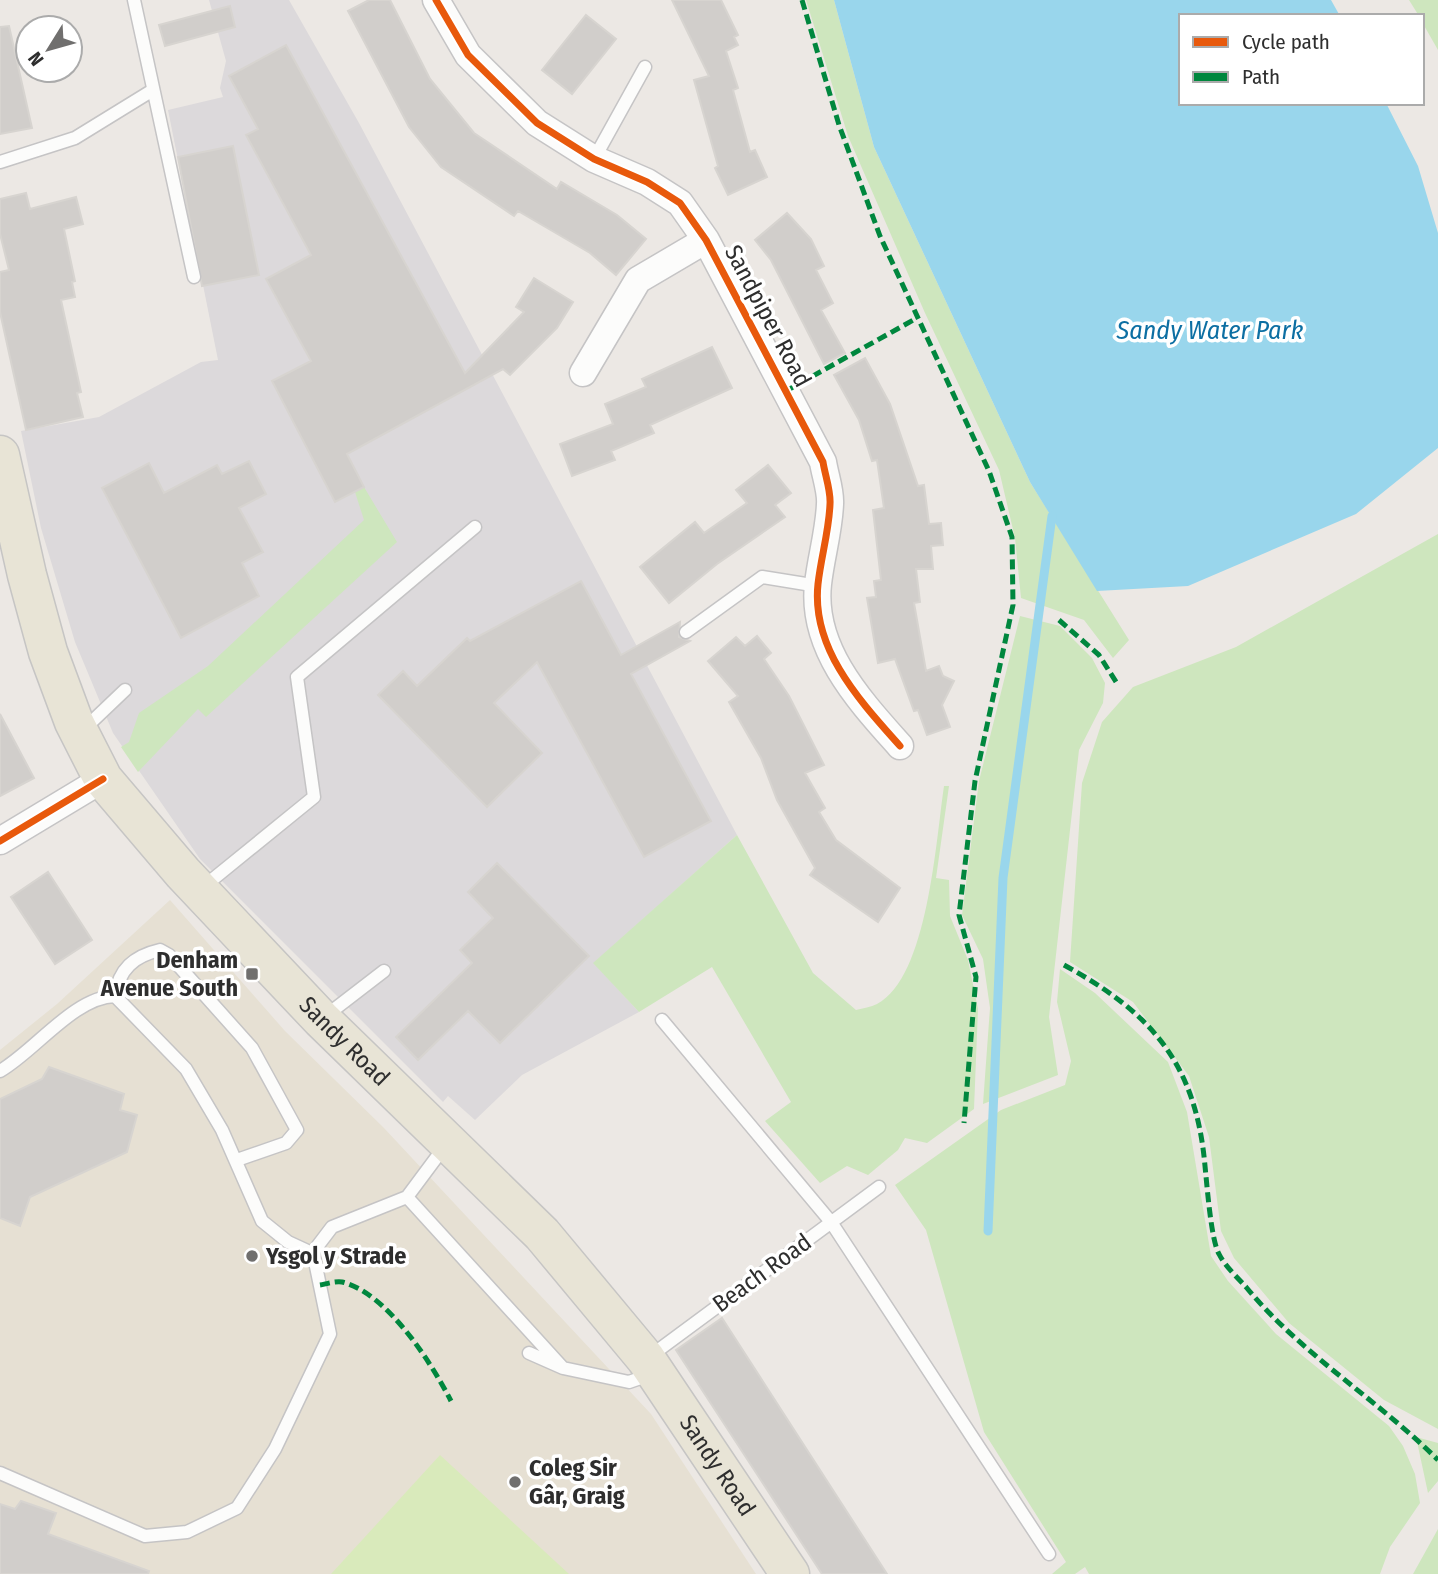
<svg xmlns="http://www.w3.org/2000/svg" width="1438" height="1574" font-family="'Fira Sans Condensed',sans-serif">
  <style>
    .industrial { fill: #dcd9db }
    .education { fill: #e6e0d3 }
    .green { fill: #cee6be }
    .pitch { fill: #d9eabb }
    .water { fill: #99d6ec }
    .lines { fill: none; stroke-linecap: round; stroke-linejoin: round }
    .stream { stroke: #99d6ec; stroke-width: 9 }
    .building { fill: #d1cecb; stroke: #d7d4d0; stroke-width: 2 }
    .lane-casing { stroke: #c5c4c5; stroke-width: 15 }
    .street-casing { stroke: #c5c4c5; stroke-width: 29 }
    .primary-casing { stroke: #c6c5c4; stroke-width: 41 }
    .lane { stroke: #fcfcfb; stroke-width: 12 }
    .street { stroke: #fcfcfb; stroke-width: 26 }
    .primary { stroke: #e8e4d6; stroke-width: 38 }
    .quiet { stroke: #00873e; stroke-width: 5; stroke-dasharray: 10 5; stroke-linecap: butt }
    .cycleway-casing { stroke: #fff; stroke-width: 11 }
    .cycleway { stroke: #e8590c; stroke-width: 7 }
    .poi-dot { fill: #706f6e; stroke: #fff; stroke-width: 2.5 }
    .labels { text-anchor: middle; stroke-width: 7; stroke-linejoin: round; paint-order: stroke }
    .street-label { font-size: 24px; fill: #2e2e2e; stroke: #fff }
    .poi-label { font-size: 24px; font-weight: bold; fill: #2e2e2e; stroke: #fff; text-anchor: start }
    .water-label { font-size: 26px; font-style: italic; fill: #0d6fa3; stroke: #fff }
  </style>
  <rect width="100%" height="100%" fill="#ece8e4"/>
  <path class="industrial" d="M209 0H289L359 123 737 835 594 963 639 1012 522 1075 475 1120 448 1096 443 1102 200 859 113 733 75 642 41 528 21 431 99 417 201 362 218 360 168 110 223 97 220 88 226 61Z"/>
  <path class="education" d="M170 900 285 1031 384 1128 651 1414 756 1574H0V1050L57 1004Z"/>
  <path class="green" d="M806 0H834L874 147 1030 482 1129 640 1113 658 1084 620 1021 598 1015 538 999 470 925 313 848 136Z
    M1409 0H1438V50L1422 22V16H1419Z
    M364 487 397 542 206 717 198 709 138 772 121 747 129 742 139 713 208 666 364 520 355 492Z
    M1438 534V1429L1384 1400 1289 1323 1234 1258 1221 1231 1209 1137 1189 1076 1133 1002 1070 962 1082 783 1102 722 1133 687 1236 647Z
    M1020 616 1060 626 1092 658 1105 683 1103 703 1079 750 1049 1017 1058 1075 983 1104 990 1008 983 959 962 915 979 781Z
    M944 786H949L936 878 949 880 950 916 968 960 978 1009 974 1109 927 1143 905 1138 898 1150 868 1175 847 1166 820 1183 765 1121 791 1102 712 967 639 1012 593 963 737 835 813 973 856 1010C863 1008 871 1007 877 1004 928 978 936 839 944 786Z
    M1060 969 1095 993 1168 1062 1187 1112 1211 1256 1228 1281 1276 1334 1389 1426 1403 1446 1415 1474 1420 1503 1390 1547 1380 1574H1089L1085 1567 1075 1574H1052L1066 1562 984 1432 926 1230 895 1185 1001 1110 1065 1085 1071 1061 1057 1002Z
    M1416 1437 1438 1443V1481L1428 1493Z
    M1438 1529V1574H1413Z"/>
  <path class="pitch" d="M440 1455 569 1574H331Z"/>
  <path class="water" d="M834 0H1331L1340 16H1181V103H1386L1418 166 1438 233V448L1356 514 1188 586 1097 591 1030 482 874 147Z"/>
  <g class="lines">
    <path class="stream" d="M988 1231 1003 878 1052 516"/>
  </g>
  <path class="building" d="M369 0H390L430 79 474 133 557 189 561 182 617 215 646 239 616 275 590 253 518 211 514 216 441 167 409 127 348 11Z
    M672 0H721L738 35 734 37 738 45 726 51 738 88 733 90 750 152 755 150 767 177 728 195 715 168 718 166 694 80 709 76Z
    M230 6 235 27 165 46 159 25Z
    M586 15 616 39 572 94 542 70Z
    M9 26 32 128 0 134V27Z
    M286 45 465 373 524 312 516 307 534 278 573 302 557 328 510 375 503 369 347 454 364 487 335 502 272 381 311 361 266 279 311 255 246 135 258 129 229 76Z
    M233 146 259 275 202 286 178 157Z
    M26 193 30 209 76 197 83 224 64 229 75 281 72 282 75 297 61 300 81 392 77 393 83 417 26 430 0 312V272L9 270 0 234V199Z
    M787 213 811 239 824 266 816 270 833 303 821 310 845 353 824 364 771 260 755 240Z
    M712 347 732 388 650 425 654 433 611 451 615 460 572 476 560 444 613 424 605 404 646 387 642 379Z
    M865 358 890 404 918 486 924 485 929 524 941 523 943 545 931 546 933 569H916L920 602 914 603 926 671 939 666 943 676 954 681 942 705 950 727 927 735 918 710 914 711 895 659 878 663 867 598 876 597 874 581 881 580 873 510 884 508 877 460 872 461 859 420 834 375Z
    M249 461 266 494 239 508 263 552 242 563 259 596 181 638 102 488 149 463 164 493 217 465 222 474Z
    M768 465 791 493 775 505 785 517 717 564 669 603 640 567 695 522 704 533 747 503 736 490Z
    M581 581 621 655 680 622 679 637 690 641 631 674 711 821 644 857 537 662 494 703 542 753 487 807 378 695 403 671 417 686 467 638 470 641Z
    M757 636 771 653 764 659 789 696 824 765 805 773 825 808 819 812 836 840 900 888 878 922 810 875 815 868 777 800 761 758 729 702 738 696 708 661 736 637 745 646Z
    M0 714 34 778 0 796Z
    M497 863 589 956 500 1043 468 1011 418 1060 396 1037 472 963 460 950 493 918 468 892Z
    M48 872 92 940 55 964 11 897Z
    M49 1067 124 1094 120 1110 137 1115 127 1152 30 1197 20 1226 0 1218V1099L42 1079Z
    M722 1318 887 1574H822L676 1350Z
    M21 1501 56 1513 48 1534 149 1571 148 1574H0V1504L15 1509Z"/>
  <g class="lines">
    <g class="lane-casing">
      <path id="lane" d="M134 0 194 277
        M594 159 645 67
        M0 162 75 138 153 90
        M686 632 762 577 818 586
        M83 730 125 690
        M202 888 314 797 297 677 475 527
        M323 1018 384 971
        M662 1020 831 1222 1049 1554
        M0 1071C35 1051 74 997 115 996
        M445 1146 407 1197 563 1368
        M237 1160 286 1143 297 1130 252 1048 169 955 160 950C134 956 119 969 115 996L186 1069 222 1130 262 1221 288 1242 314 1254
        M529 1353 563 1368 629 1382 652 1374
        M649 1357 879 1187
        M0 1473 145 1536 187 1532 237 1508 275 1449 330 1334 313 1252 332 1227 407 1197"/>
    </g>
    <g class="street-casing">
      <path id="street" d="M436 0 468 55 537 123 594 159 647 182 680 203 706 240 823 462C825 475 831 491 830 504 829 531 821 557 818 584 811 649 860 701 900 746
        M583 373 638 280 706 240
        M0 841 103 779"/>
    </g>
    <g class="primary-casing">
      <g id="primary">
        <path id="s1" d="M0 455 27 575 48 652 74 722 103 779 183 873 321 1019 542 1234 646 1359 790 1574"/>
      </g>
    </g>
    <use href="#lane" class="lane"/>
    <use href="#street" class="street"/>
    <use href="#primary" class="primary"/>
    <path class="quiet" d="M802 0 839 125 880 236 989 471 1012 537 1013 605 975 781 959 915 976 977 964 1123
      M786 391 917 318
      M1059 620 1099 655 1118 685
      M1064 965C1152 1013 1196 1064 1205 1166 1207 1185 1211 1240 1219 1254 1225 1266 1237 1277 1246 1287 1301 1354 1377 1399 1438 1460
      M320 1285C326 1284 335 1281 342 1282 387 1293 431 1362 451 1401"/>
    <g class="cycleway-casing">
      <path id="cycleway" d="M436 0 468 55 537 123 594 159 647 182 680 203 706 240 823 462C825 475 831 491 830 504 829 531 821 557 818 584 811 649 860 701 900 746
        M0 841 103 779"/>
    </g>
    <use href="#cycleway" class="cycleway"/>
  </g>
  <g class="poi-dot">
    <rect x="245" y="967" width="14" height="14" rx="3.5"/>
    <circle cx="252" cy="1256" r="7"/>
    <circle cx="515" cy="1482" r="7"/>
  </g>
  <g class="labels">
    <g class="street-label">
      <text transform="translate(768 316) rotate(62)" y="8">Sandpiper Road</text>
      <text dy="8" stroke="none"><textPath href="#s1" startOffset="698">Sandy Road</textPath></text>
      <text transform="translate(762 1273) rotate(-36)" y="8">Beach Road</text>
      <text dy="8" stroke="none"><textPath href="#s1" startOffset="1265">Sandy Road</textPath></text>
    </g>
    <g class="poi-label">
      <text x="238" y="968" text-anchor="end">Denham<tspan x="238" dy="28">Avenue South</tspan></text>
      <text x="266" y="1264">Ysgol y Strade</text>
      <text x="529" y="1476">Coleg Sir<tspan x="529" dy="28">Gâr, Graig</tspan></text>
    </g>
    <g class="water-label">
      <text x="1210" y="339">Sandy Water Park</text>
    </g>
  </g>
  <rect x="1179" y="14" width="245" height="91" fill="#ffffff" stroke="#ababab" stroke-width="2"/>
  <rect x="1193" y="37" width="35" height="10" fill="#e8590c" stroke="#ababab" stroke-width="2"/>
  <text x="1242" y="49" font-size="21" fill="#2e2e2e">Cycle path</text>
  <rect x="1193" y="72" width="35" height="10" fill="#00873e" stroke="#ababab" stroke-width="2"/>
  <text x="1242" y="84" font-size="21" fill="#2e2e2e">Path</text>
  <g transform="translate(49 49) rotate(233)"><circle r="33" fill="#ffffff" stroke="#ababab" stroke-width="2"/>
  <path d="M0-5L12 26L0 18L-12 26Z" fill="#706f6e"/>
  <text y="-10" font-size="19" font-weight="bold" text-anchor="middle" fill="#2e2e2e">N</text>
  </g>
</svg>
